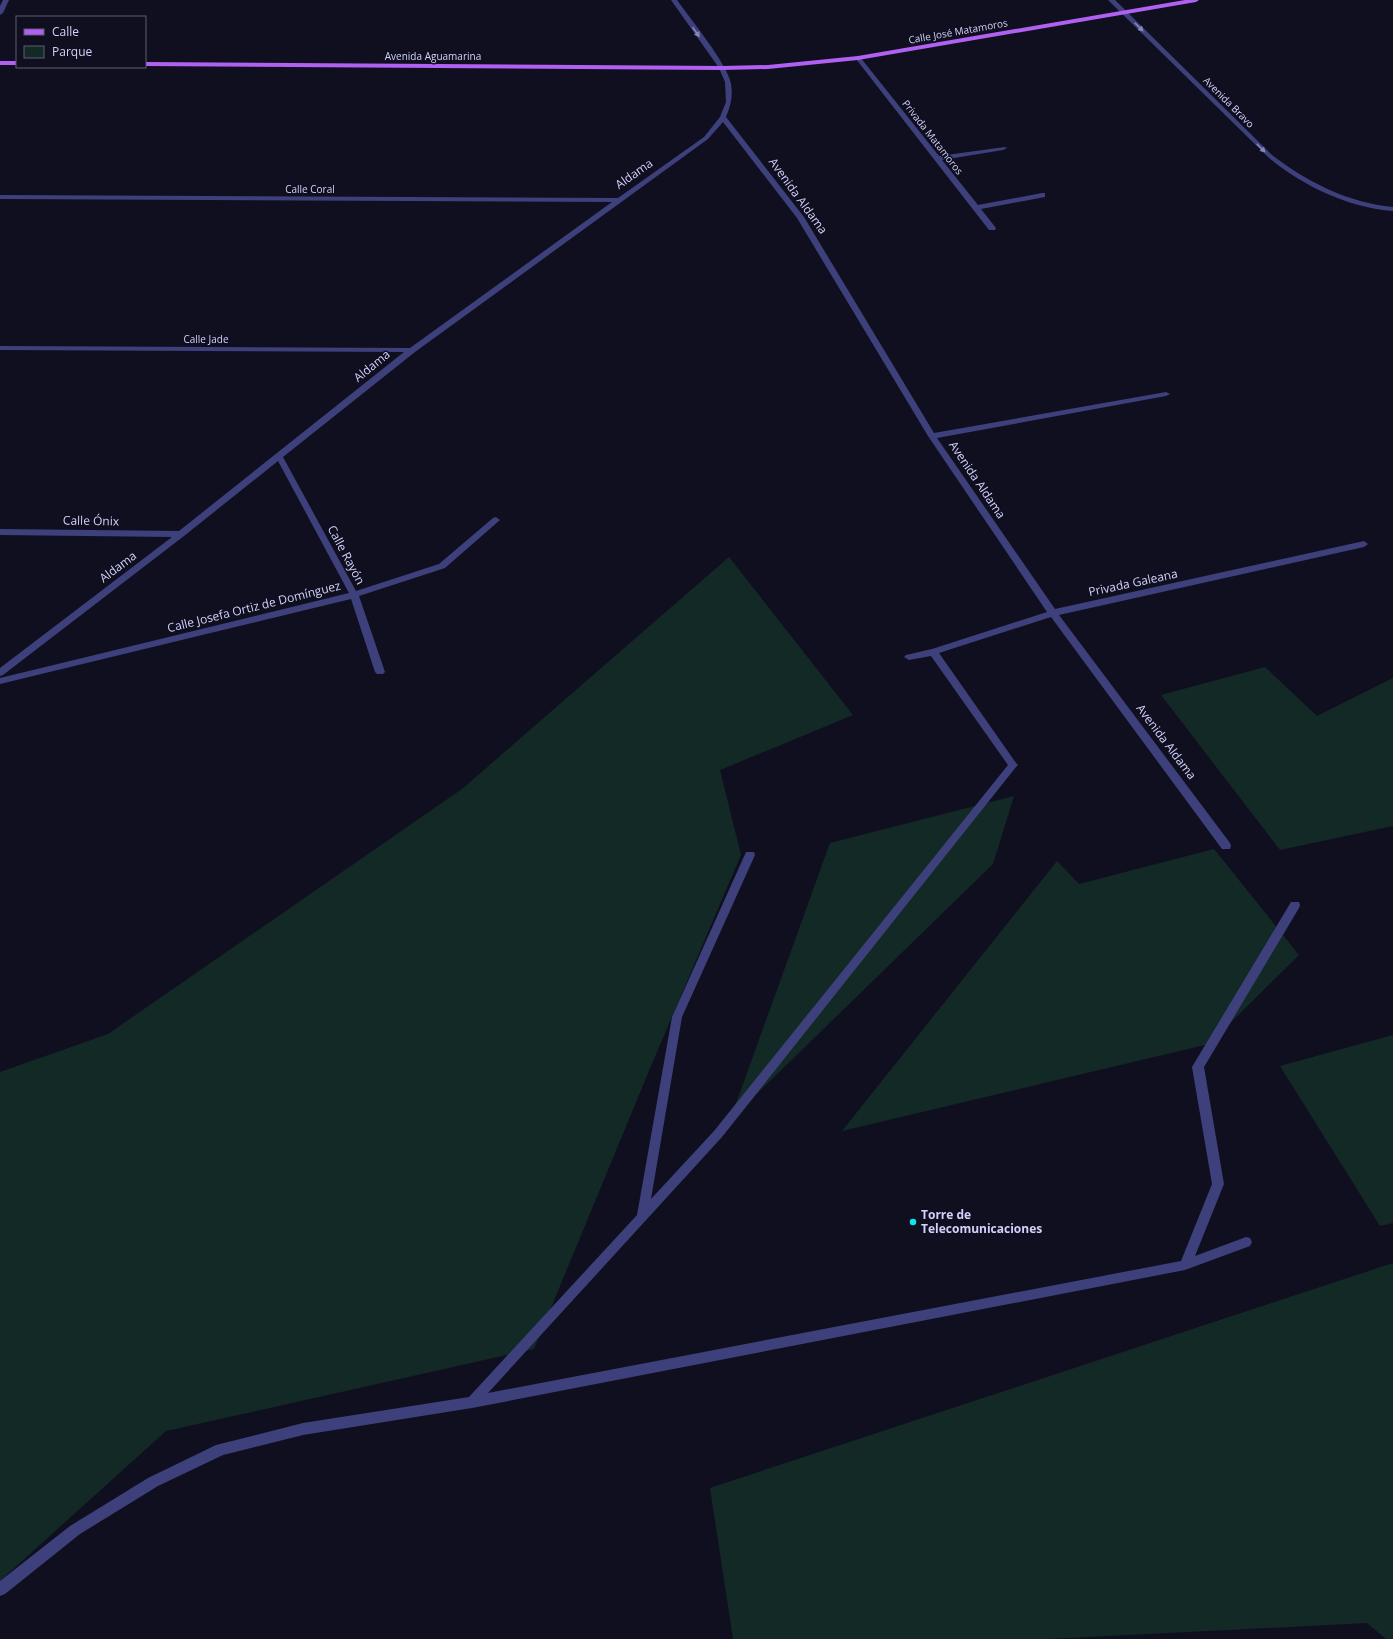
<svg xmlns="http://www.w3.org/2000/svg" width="1393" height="1639" font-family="'Open Sans',sans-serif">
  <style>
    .green { fill: #122926 }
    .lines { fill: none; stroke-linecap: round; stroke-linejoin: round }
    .minor { fill: #3d407b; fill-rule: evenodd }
    .major { fill: #b061f2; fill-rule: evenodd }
    .oneway { fill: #88b }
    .poi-dot { fill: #13e3e6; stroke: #100f20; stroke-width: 1.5 }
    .labels { text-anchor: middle; stroke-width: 3; stroke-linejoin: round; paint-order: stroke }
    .far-street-label { font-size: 10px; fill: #d2d1fb; stroke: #100f20 }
    .street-label { font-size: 12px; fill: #d2d1fb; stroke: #100f20 }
    .poi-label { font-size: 12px; font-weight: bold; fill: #d2d1fb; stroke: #100f20; text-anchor: start }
  </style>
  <rect width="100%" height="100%" fill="#100f20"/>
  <path class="green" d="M729 557 853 715 720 770 741 855 651 1066 534 1349 166 1431 0 1581V1072L108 1034 462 789Z
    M1265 667 1317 716 1393 678V826L1280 850 1161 695Z
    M1014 796 993 864 730 1120 830 843Z
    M1214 849 1299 955 1209 1044 842 1131 1057 861 1079 884Z
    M1393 1035V1223L1380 1226 1280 1066Z
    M1393 1263V1639H1386L1367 1623 1049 1639H733L710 1488Z"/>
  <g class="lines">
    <path class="minor" d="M3 0H9L3 13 0 15V6Z
      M671 0H677C689 17 729 66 731 84 733 96 731 105 726 117L804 217 934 433 1166 392 1170 394 1166 396 937 438 1055 609 1364 541 1368 544 1364 547 1059 615 1230 843 1231 846 1230 849H1222L1051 617 939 653 1016 763 1018 765 1016 767 722 1137 488 1393 1181 1261 1212 1184 1192 1067 1291 902H1299L1300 905 1299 908 1204 1067 1224 1184 1195 1256 1246 1237 1250 1238 1252 1242 1250 1246 1185 1270 472 1408 303 1435 223 1455 158 1486 80 1534 5 1594 0 1596V1581L70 1526 148 1478 216 1445 303 1423 469 1397 637 1215 672 1017 746 852H754L755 855 682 1017 651 1199 714 1131 1008 765 931 656 909 660 904 657 906 655 932 649 1047 612 928 436 797 218 723 122 708 139 415 352 283 457 356 591 439 564 493 518 496 517 500 520 445 568 359 596 385 672 383 674H377L375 672 351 599 0 684V678L349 593 278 461 184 536 3 675 0 676V668L172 537 0 535V529L179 531 404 352 0 350V346L410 348 612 202 0 199V195L618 198 704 137 720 117 726 102 725 82 719 68Z
      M1108 0H1115L1272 155C1307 182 1349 203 1393 207V211C1347 207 1303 186 1268 157Z
      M856 57H860L939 156 1005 147 1007 148 1003 150 942 160 978 205 1042 193H1045V197L981 209 996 228 995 230H989L856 59Z"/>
    <path class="major" d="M1185 0H1199L1196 2 858 60 768 69 722 70 145 66V62L722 66 768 65 858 56Z
      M0 61H17V65H0Z"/>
  </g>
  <defs><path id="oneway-solid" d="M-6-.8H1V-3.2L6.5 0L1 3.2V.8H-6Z"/></defs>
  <g class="oneway">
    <use href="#oneway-solid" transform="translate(1139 27) rotate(45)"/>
    <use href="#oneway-solid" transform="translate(696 32) rotate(55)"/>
    <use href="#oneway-solid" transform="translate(1261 148) rotate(45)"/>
  </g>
  <circle class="poi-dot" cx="913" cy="1222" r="4"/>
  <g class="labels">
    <g class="far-street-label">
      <text transform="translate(958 31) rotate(-10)" y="4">Calle José Matamoros</text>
      <text x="433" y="60">Avenida Aguamarina</text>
      <text transform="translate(1229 102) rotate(45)" y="4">Avenida Bravo</text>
      <text transform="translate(933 137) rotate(52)" y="4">Privada Matamoros</text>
      <text x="310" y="193">Calle Coral</text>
      <text x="206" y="343">Calle Jade</text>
    </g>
    <g class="street-label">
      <text transform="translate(634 174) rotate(-35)" y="4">Aldama</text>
      <text transform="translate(798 196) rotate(54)" y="4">Avenida Aldama</text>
      <text transform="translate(372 366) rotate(-39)" y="4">Aldama</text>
      <text transform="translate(977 480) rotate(56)" y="4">Avenida Aldama</text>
      <text transform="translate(91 521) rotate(1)" y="4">Calle Ónix</text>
      <text transform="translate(346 555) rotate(62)" y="4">Calle Rayón</text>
      <text transform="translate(118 567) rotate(-37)" y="4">Aldama</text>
      <text transform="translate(1133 583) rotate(-12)" y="4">Privada Galeana</text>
      <text transform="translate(254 607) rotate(-14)" y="4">Calle Josefa Ortiz de Domínguez</text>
      <text transform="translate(1166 742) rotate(53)" y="4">Avenida Aldama</text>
    </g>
    <g class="poi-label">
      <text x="921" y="1219">Torre de<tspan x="921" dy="14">Telecomunicaciones</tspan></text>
    </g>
  </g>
  <rect x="16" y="16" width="130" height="52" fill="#100f20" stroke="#5e5d78"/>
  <rect x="24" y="29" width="20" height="6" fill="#b061f2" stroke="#5e5d78"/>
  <text x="52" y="36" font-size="12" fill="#d2d1fb">Calle</text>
  <rect x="24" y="46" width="20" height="12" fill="#122926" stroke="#5e5d78"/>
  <text x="52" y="56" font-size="12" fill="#d2d1fb">Parque</text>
</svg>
